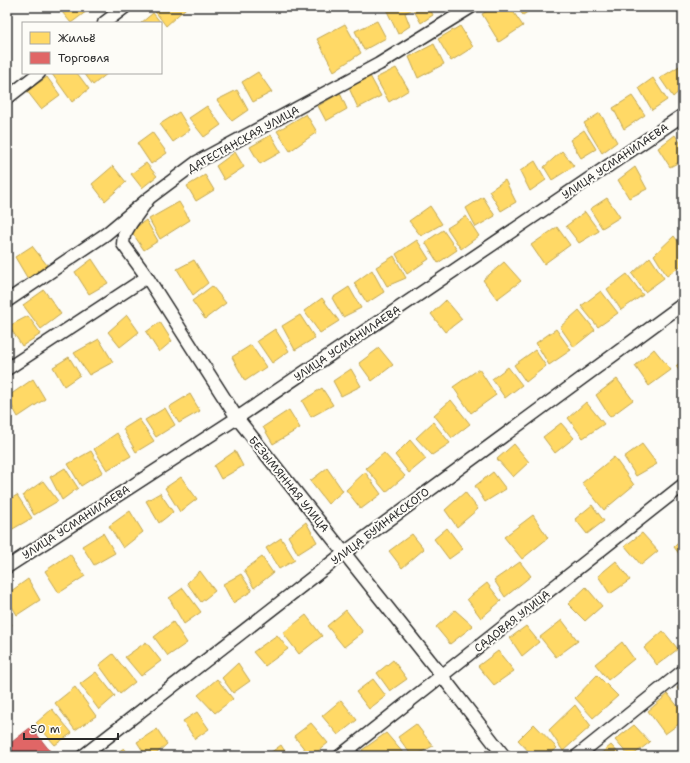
<svg xmlns="http://www.w3.org/2000/svg" width="690" height="763" font-family="'Shantell Sans',sans-serif">
  <style>
    .homes { fill: #ffd966; stroke: #bfa554 }
    .shops { fill: #e06666; stroke: #aa5454 }
    .lines { fill: none; stroke-linecap: round; stroke-linejoin: round }
    .minor-casing { stroke: #2b2b2b; stroke-width: 15 }
    .minor { stroke: #fdfcf7; stroke-width: 12 }
    .labels { text-anchor: middle; stroke-width: 4; stroke-linejoin: round; paint-order: stroke }
    .street-label { font-size: 11px; fill: #2b2b2b; stroke: #fdfcf7 }
  </style>
  <rect width="100%" height="100%" fill="#fdfcf7"/>
  <filter id="ink" filterUnits="userSpaceOnUse"><feTurbulence type="fractalNoise" baseFrequency=".025" numOctaves="2"/><feDisplacementMap in="SourceGraphic" scale="8" xChannelSelector="R" yChannelSelector="G"/><feConvolveMatrix kernelMatrix="1 2 1 2 8 2 1 2 1" color-interpolation-filters="sRGB"/></filter>
  <g filter="url(#ink)">
    <path class="homes" d="M58 7H90L91 8 71 23Z
      M157 7H185L186 8 166 26 154 10Z
      M394 7H429L433 15 421 23 413 9 405 13 410 26 398 34 387 11Z
      M494 7H510L523 26 499 42 482 14Z
      M517 7H535L523 15Z
      M153 13 161 23H141Z
      M377 21 386 38 364 50 355 31Z
      M345 24 361 53 334 71 317 39Z
      M460 26 473 47 451 61 438 39Z
      M434 44 444 64 418 78 409 57Z
      M681 65 683 68V88L673 97 660 78Z
      M396 68 409 90 389 102 376 78Z
      M258 72 272 92 253 102 242 82Z
      M53 73H77L89 89 72 102 52 74Z
      M84 73H108L93 85Z
      M370 76 381 96 358 108 349 88Z
      M47 77 60 95 41 109 27 91Z
      M653 78 667 100 652 110 639 88Z
      M237 90 248 110 232 121 217 100Z
      M340 93 347 109 326 121 318 106Z
      M632 96 645 115 624 129 613 108Z
      M207 106 221 125 204 137 189 118Z
      M179 112 190 130 173 142 160 124Z
      M600 113 617 142 602 153 584 123Z
      M306 114 317 132 290 151 277 131Z
      M584 130 596 149 581 158 570 140Z
      M152 132 167 153 151 164 137 143Z
      M271 135 281 152 260 164 250 147Z
      M675 135 683 147V160L670 167 658 148Z
      M562 151 574 166 552 180 544 167Z
      M235 152 244 167 224 180 216 166Z
      M535 161 546 180 530 191 520 171Z
      M146 163 157 176 142 188 131 174Z
      M113 166 126 182 105 201 92 184Z
      M635 167 647 189 629 198 618 180Z
      M205 175 214 190 196 201 187 186Z
      M505 180 516 202 501 211 489 191Z
      M483 197 495 216 476 227 466 208Z
      M607 198 620 217 602 228 590 209Z
      M179 202 190 220 160 239 149 219Z
      M430 206 442 224 421 236 409 221Z
      M585 212 599 231 579 243 566 226Z
      M466 216 479 236 461 249 447 228Z
      M146 220 158 241 144 250 131 231Z
      M557 227 570 245 544 264 531 245Z
      M443 230 457 250 438 263 425 242Z
      M674 236 683 248V264L667 276 654 255Z
      M417 240 429 259 407 274 396 254Z
      M32 246 47 265 28 279 15 257Z
      M394 256 406 278 387 286 376 267Z
      M650 257 664 278 645 292 632 274Z
      M92 259 108 283 89 294 75 272Z
      M194 260 208 283 193 295 177 269Z
      M504 262 521 281 497 299 483 280Z
      M372 270 384 292 367 303 354 283Z
      M627 274 643 295 621 310 607 289Z
      M212 286 226 303 205 319 192 301Z
      M349 287 361 308 343 317 332 298Z
      M44 290 61 314 41 329 23 305Z
      M601 291 618 313 598 327 581 306Z
      M322 298 339 321 320 333 304 311Z
      M446 300 462 319 445 332 431 314Z
      M579 310 595 330 574 347 560 327Z
      M127 315 139 332 120 347 108 332Z
      M300 315 315 338 295 350 282 326Z
      M28 316 41 334 22 346 9 326Z
      M160 322 172 341 159 352 146 332Z
      M275 329 289 351 272 363 257 341Z
      M556 329 571 350 549 365 536 343Z
      M99 339 113 362 89 375 74 353Z
      M251 345 266 367 245 381 232 357Z
      M379 348 393 365 372 381 359 363Z
      M654 349 671 370 649 386 635 366Z
      M535 350 546 366 526 382 514 365Z
      M69 357 80 375 64 386 53 367Z
      M683 360V376L676 366Z
      M508 367 522 385 505 398 492 379Z
      M351 369 361 386 341 396 333 381Z
      M479 369 496 395 471 413 453 387Z
      M33 379 45 399 18 417 7 397Z
      M617 379 633 400 610 417 596 395Z
      M322 388 333 405 311 417 302 401Z
      M190 394 200 411 179 423 169 407Z
      M451 400 470 424 452 438 434 415Z
      M586 402 604 424 583 438 568 418Z
      M165 408 175 425 156 437 145 420Z
      M289 410 300 428 273 444 263 427Z
      M139 419 154 441 136 452 123 429Z
      M433 422 450 443 432 455 416 438Z
      M561 423 574 438 555 453 543 437Z
      M117 433 131 456 107 470 94 449Z
      M410 440 426 459 409 473 395 455Z
      M514 444 529 462 513 477 497 459Z
      M642 444 657 464 636 476 624 457Z
      M91 451 103 472 81 486 68 464Z
      M235 451 243 466 221 479 214 466Z
      M384 453 405 476 386 492 366 468Z
      M614 457 634 485 604 510 582 483Z
      M65 468 78 488 62 500 50 477Z
      M327 468 343 491 328 504 310 481Z
      M365 472 381 494 361 509 346 490Z
      M493 472 506 489 485 502 475 486Z
      M181 477 197 499 180 512 165 488Z
      M43 481 58 501 34 515 23 495Z
      M465 492 478 509 457 527 445 510Z
      M160 493 173 512 159 523 146 501Z
      M17 495 32 518 11 530 7 523V501Z
      M592 505 604 521 587 534 575 519Z
      M130 511 143 532 123 548 109 526Z
      M533 515 548 538 522 559 504 537Z
      M306 522 317 542 298 554 288 536Z
      M447 528 463 549 449 559 434 539Z
      M103 533 115 553 94 565 82 546Z
      M642 533 658 551 641 565 625 546Z
      M412 534 424 549 402 568 389 551Z
      M281 538 295 560 279 569 266 548Z
      M683 538V559L674 547Z
      M70 554 85 576 59 593 45 571Z
      M262 557 273 573 254 588 244 570Z
      M616 561 630 580 610 594 598 576Z
      M520 562 531 576 505 597 494 580Z
      M200 571 215 591 201 602 187 583Z
      M241 574 252 591 233 603 223 584Z
      M28 579 40 600 17 615 7 598V594Z
      M487 583 501 601 481 618 467 599Z
      M586 587 602 606 585 621 568 604Z
      M183 588 201 612 184 624 169 598Z
      M346 610 363 632 344 647 327 626Z
      M455 610 473 626 450 644 436 627Z
      M306 615 322 636 299 654 283 633Z
      M7 617 12 625 7 628Z
      M562 620 578 641 556 657 540 637Z
      M173 622 187 643 168 656 154 637Z
      M526 626 539 642 522 656 510 638Z
      M663 631 678 649 657 665 644 648Z
      M277 635 288 649 265 666 253 652Z
      M146 642 161 661 141 676 125 657Z
      M622 642 634 659 608 680 595 664Z
      M498 651 514 671 494 685 478 666Z
      M113 654 135 682 120 694 99 665Z
      M393 660 407 679 390 691 377 673Z
      M238 663 250 681 233 693 222 678Z
      M96 672 115 696 99 710 80 684Z
      M597 675 618 696 593 718 575 698Z
      M217 679 233 699 215 713 198 695Z
      M373 679 386 696 369 709 356 692Z
      M683 683V695L677 688Z
      M75 687 96 716 75 730 55 703Z
      M668 694 683 713V721L665 734 648 711Z
      M341 700 357 720 338 735 322 716Z
      M575 705 591 726 563 751 549 730Z
      M52 709 72 733 55 745 36 723Z
      M197 712 209 729 195 739 183 721Z
      M311 723 328 743 312 756H310L294 736Z
      M416 724 433 746 414 756H412L398 737Z
      M534 724 557 748 548 756H533L518 740Z
      M634 725 650 742 632 756H629L615 740Z
      M157 729 167 744 154 756H146L137 742Z
      M386 733 404 754 402 756H366L362 750Z
      M281 745 288 756H266Z
      M611 745 621 756H598Z
      M124 748 130 756H112Z"/>
    <path class="shops" d="M31 727 50 751 45 756H13L7 749V746Z"/>
    <g class="lines">
      <g class="minor-casing">
        <path id="minor" d="M104 23 125 7
          M7 98 39 73
          M149 198 131 223 124 235 123 244 147 277 237 418 442 676 504 756
          M7 301 106 234 149 198 197 162 379 64 471 7
          M7 369 147 277
          M7 567 237 418 683 115
          M83 756 344 553 683 304
          M340 756 683 485
          M577 756 683 671"/>
      </g>
      <use href="#minor" class="minor"/>
    </g>
  </g>
  <g class="labels">
    <g class="street-label">
      <text transform="translate(243 139) rotate(-29)" y="4">ДАГЕСТАНСКАЯ УЛИЦА</text>
      <text transform="translate(615 161) rotate(-34)" y="4">УЛИЦА УСМАНИЛАЕВА</text>
      <text transform="translate(347 343) rotate(-34)" y="4">УЛИЦА УСМАНИЛАЕВА</text>
      <text transform="translate(289 484) rotate(51)" y="4">БЕЗЫМЯННАЯ УЛИЦА</text>
      <text transform="translate(76 522) rotate(-33)" y="4">УЛИЦА УСМАНИЛАЕВА</text>
      <text transform="translate(380 526) rotate(-37)" y="4">УЛИЦА БУЙНАКСКОГО</text>
      <text transform="translate(512 621) rotate(-38)" y="4">САДОВАЯ УЛИЦА</text>
    </g>
  </g>
  <rect width="690" height="763" fill="none" stroke="#fdfcf7" stroke-width="24"/>
  <rect x="12" y="12" width="666" height="739" fill="none" stroke="#2b2b2b" stroke-width="1.5" filter="url(#ink)"/>
  <rect x="22" y="22" width="140" height="52" fill="#fdfcf7" stroke="#a9a8a5"/>
  <rect x="30" y="32" width="20" height="12" fill="#ffd966" stroke="#a9a8a5"/>
  <text x="58" y="42" font-size="12" fill="#2b2b2b">Жильё</text>
  <rect x="30" y="52" width="20" height="12" fill="#e06666" stroke="#a9a8a5"/>
  <text x="58" y="62" font-size="12" fill="#2b2b2b">Торговля</text>
  <path d="M24 733v6h94v-6" fill="none" stroke="#2b2b2b" stroke-width="2"/>
  <text x="30" y="733" font-size="12" fill="#2b2b2b" stroke="#fdfcf7" stroke-width="3" paint-order="stroke">50 m</text>
</svg>
